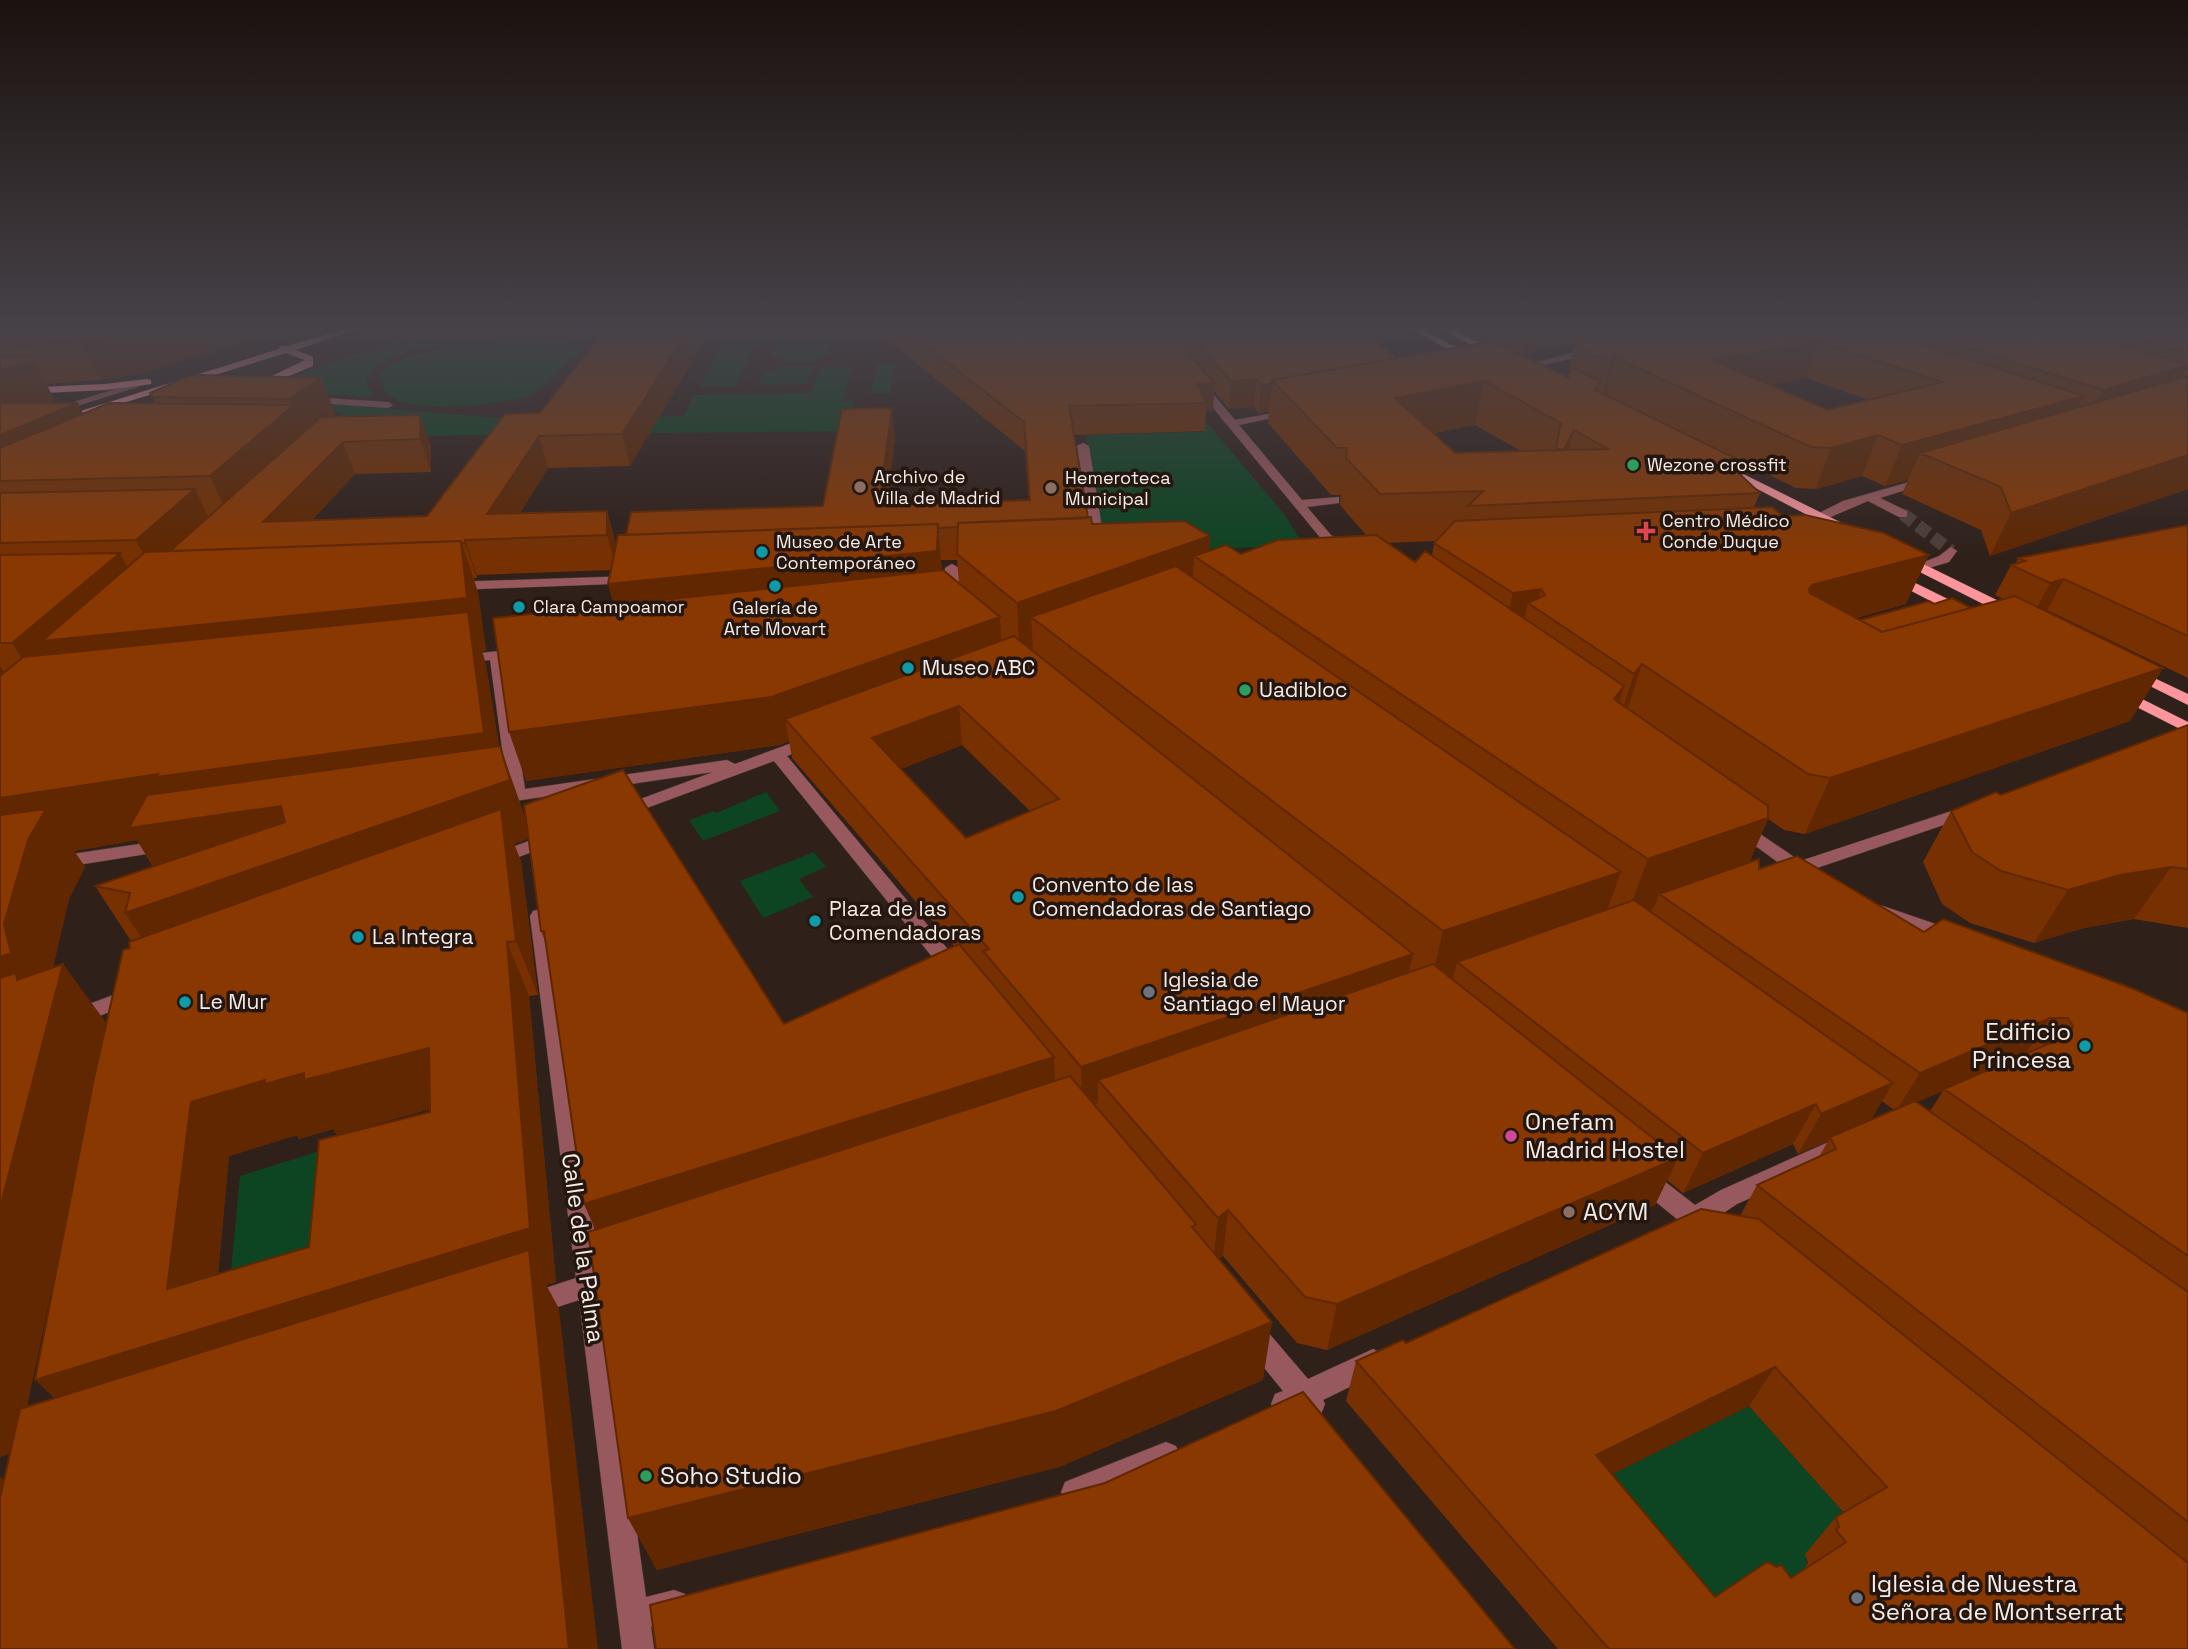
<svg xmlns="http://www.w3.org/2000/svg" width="2188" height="1649" font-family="'Space Grotesk',sans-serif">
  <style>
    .green { fill: #0d4422 }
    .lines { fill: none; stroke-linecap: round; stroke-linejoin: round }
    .minor-tunnel { stroke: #4d3e39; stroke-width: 13; stroke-dasharray: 13 6; stroke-linecap: butt }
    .minor-casing { stroke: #4b3c37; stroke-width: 1 }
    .major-casing { stroke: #4b3c37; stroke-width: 1 }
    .minor { fill: #97595d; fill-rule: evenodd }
    .major { fill: #fd959d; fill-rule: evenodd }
    .wall { fill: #763002; fill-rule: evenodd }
    .shaded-wall { fill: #602701 }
    .building { fill: #893802; stroke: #602701; stroke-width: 2; fill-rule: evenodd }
    .leisure-dot { fill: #2e9e5b; stroke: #251710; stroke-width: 2.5 }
    .education-dot { fill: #8d6e63; stroke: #251710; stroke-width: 2.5 }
    .health-dot { fill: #e0444e; stroke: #251710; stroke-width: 2.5 }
    .culture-dot { fill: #0f9aa8; stroke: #251710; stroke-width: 2.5 }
    .worship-dot { fill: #6b7280; stroke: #251710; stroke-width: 2.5 }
    .hotel-dot { fill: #d1479c; stroke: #251710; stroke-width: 2.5 }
    .labels { text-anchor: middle; stroke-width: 7; stroke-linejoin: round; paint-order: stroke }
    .far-poi-label { font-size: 18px; fill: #f5ebe7; stroke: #251710; text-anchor: start }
    .poi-label { font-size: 21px; fill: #f5ebe7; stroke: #251710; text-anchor: start }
    .near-poi-label { font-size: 24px; fill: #f5ebe7; stroke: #251710; text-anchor: start }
    .near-street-label { font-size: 24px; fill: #f5ebe7; stroke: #251710 }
  </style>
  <rect width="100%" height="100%" fill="#2f201a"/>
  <path class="green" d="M493 327H582L575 333C517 342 415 333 368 373L366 383 374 394 369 397 264 391 351 355 392 347 402 339 467 338Z
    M732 327H840L835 341 723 343Z
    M538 341 583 345 584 348 533 395C506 404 415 414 392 397 384 391 381 384 379 375 409 343 496 342 538 341Z
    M831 344 828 353 813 362H784L780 356H771L776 345Z
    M755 345 736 386 700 387 721 346Z
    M877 364H896L890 393H870Z
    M781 366H813L806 384 758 385 764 373 777 370Z
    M821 367H853L843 401H854L845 431 308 437 341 412H316L326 404 501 418 683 416 694 395 811 393Z
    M1204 419 1284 514 1301 541 1294 546 1103 553 1086 435 1200 432 1204 431Z
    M766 792 780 811 703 841 689 820 714 811 716 813Z
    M814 852 826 867 799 879 813 897 763 918 740 881Z
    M339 1145 337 1287 226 1324 240 1176Z
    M1749 1406 1879 1552 1808 1558 1805 1559 1814 1578 1724 1606 1575 1493Z"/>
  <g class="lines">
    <path class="minor-tunnel" d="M1903 514 1951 551"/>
    <g class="minor-casing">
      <path id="minor" d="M1593 348 1596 349V353L1518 371 1513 368Z
        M144 380 153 382 61 411 52 409Z
        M1195 382H1203L1235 420 1295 409V413L1239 425 1302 500 1339 497V503L1307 507 1331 535 1351 548V554H1341L1323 541 1195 386Z
        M308 397 388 402 393 405 388 408 304 402V398Z
        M1083 443 1089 446 1105 547 1099 551 1093 547 1077 446Z
        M1927 477 1931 478V482L1880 498 1907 511V517H1899L1868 501 1826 519 1817 535H1809L1807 532 1817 514 1843 501Z
        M1951 547 1957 551 1949 562 1919 571 1912 567 1939 556Z
        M952 564 959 568V600L952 604 945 600V568Z
        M633 576 638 577V583L454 590 447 586 454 582Z
        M520 649 527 653 525 656 505 659 525 789 727 760 735 764 805 738H817L819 741 817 744 787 756 960 964 963 969 960 974 953 976 946 974 774 761 625 816 616 811 619 807 713 772 495 804 489 803 486 799 489 795 508 792 490 660 461 663 454 659 461 655Z
        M1967 806 1976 811 1973 815 1811 870 1808 875H1782L1779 871 1783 866 1732 829 1735 825H1747L1800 861Z
        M553 832 562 838 559 842 497 865 488 859 491 855Z
        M166 840 172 842 175 846 172 850 59 868 50 862 59 856Z
        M1883 906 1956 931 1959 936 1956 941 1949 943 1876 917 1874 912 1876 907Z
        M540 909 547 911 550 916 600 1270 617 1265 626 1268 630 1276 626 1284 603 1292 646 1597 674 1590 685 1594 689 1605 685 1616 651 1627 654 1649H622L579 1300 530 1316 521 1312 517 1304 521 1296 576 1278 530 916 533 911Z
        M133 988 140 990 143 995 140 1000 74 1026 67 1024 64 1018 67 1012Z
        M1840 1137 1848 1140 1852 1147 1848 1154 1737 1204 1716 1218 1719 1225 1716 1233 1707 1236 1681 1228 1678 1220 1634 1184 1630 1177 1634 1170 1642 1167 1650 1170 1695 1205 1721 1190Z
        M1253 1322 1262 1325 1308 1379 1373 1349 1382 1353 1386 1362 1382 1371 1323 1400 1325 1404 1321 1414 1311 1418 1299 1411 1285 1418 1275 1414 1271 1404 1275 1394 1283 1391 1244 1343 1240 1334 1244 1325Z
        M1166 1442 1176 1446 1180 1456 1176 1466 1075 1506 1065 1502 1061 1492 1065 1482Z"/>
    </g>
    <g class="major-casing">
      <path id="major" d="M352 327H364L296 350 313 357V366L262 387 253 385 305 360 286 353 64 421 55 419 279 349 280 346H287Z
        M1407 327H1417L1478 359 1470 361Z
        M1437 327H1447L1501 354 1493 356Z
        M147 379 151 380V384L105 390 0 395V389L105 384Z
        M1725 465 1850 527 1852 530 1850 533H1842L1721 470 1719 468Z
        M1903 554 2017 610 2019 613 2012 617 2007 616 1898 561V555Z
        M1893 572 1966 608 1968 611 1966 614H1956L1888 579V573Z
        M2135 669 2188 694V705L2130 676 2128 673Z
        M2120 688 2188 722V733L2115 696 2112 693Z"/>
    </g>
    <use href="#minor" class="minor"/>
    <use href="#major" class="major"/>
  </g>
  <path class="wall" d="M0 326H298L144 373 100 380 46 384 52 395 53 401 45 403 83 413 155 403 150 393 321 378 336 415 333 417 420 415 431 447V472L355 474 312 520 427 516 540 413 608 326H711L712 328 630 466 548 468 520 513 607 511 616 545 626 535 823 506 895 437 887 504 1029 500 1025 451 879 333 873 326H1379L1377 342 1396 358 1568 377 1574 343 1523 354 1467 326H2188V489L1990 556 1981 530 1902 494 1908 480 1885 486 1862 476 1816 489 1796 488 1605 394 1604 395 1739 473 1760 493 1754 507 1782 516 1906 604 1856 618 1860 620 1934 604 1971 608 2003 599 1995 595 2011 565 2016 563 2018 558 2188 525V678L2047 610H2045L2163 668 2130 721 1805 834 1784 830 1768 819 1749 863 1759 869 1924 932 2188 1013V1649H1558L1346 1401 1356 1361 1740 1216 1757 1185 1819 1157 1828 1141 1798 1154 1793 1144 1683 1193 1667 1180 1655 1205 1327 1350 1297 1343 1223 1256 1219 1259 1263 1380 1059 1467 657 1570 628 1518 595 1230 546 944 541 931 529 838 514 844 521 861 538 995 529 996 556 1282 546 1285 559 1309 0 1649V1477L4 1480 10 1453 0 1457ZM1806 378 1869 400 1828 410 1770 385ZM1214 391 1229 409 1254 407 1259 413 1269 411 1268 423 1331 495H1341L1340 505 1367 536 1241 554 1209 551 1210 536 1092 524 1088 518 1074 435 1205 431 1206 411H1213ZM1475 425 1521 451 1455 453 1433 433ZM1436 541 1434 543 1432 556 1415 562 1387 543ZM941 560H957L959 583 942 570ZM611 570 614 605 526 781 780 745 789 741 792 758 954 946 784 1024 527 825 520 803 499 746 486 665 482 651H486L478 592 473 578H477V575ZM962 745 1030 811 966 838 901 769ZM137 840 153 867 95 886 131 941 106 1024 63 964 53 967 69 899 85 867 74 851ZM1943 1091 1930 1111 1917 1102ZM1882 1101 1894 1110 1871 1120ZM430 1109V1112L309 1247 218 1274 229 1156 297 1135 299 1139 333 1129 337 1135ZM71 1194 54 1398 27 1406ZM1749 1406 1844 1513 1836 1517 1805 1554 1808 1563 1805 1567 1806 1568 1791 1578 1715 1597 1612 1474Z
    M398 326H481L452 338 402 339Z
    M2188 725V928L2134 919 2084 928 2034 943 1970 923 1942 904 1923 862 1951 811 2001 795Z"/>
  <path class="shaded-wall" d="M156 326H298L144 373 100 380 81 342Z
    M449 326H481L452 338Z
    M691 326H711L712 328 630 466 622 434Z
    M1347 326H1379L1377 342Z
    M1529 326H1578L1574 343 1523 354Z
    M1819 342 1806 378 1701 397 1712 360Z
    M32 356 52 395 53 401 0 417V370Z
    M1614 357 1605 394 1602 400 1611 363Z
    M2188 365 2168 402 2084 428 2103 390Z
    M321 378 336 415 307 436 232 524 210 476 292 407 289 399Z
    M1256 379 1254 407 1229 409 1231 381Z
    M1484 381 1475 425 1388 443 1395 398Z
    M1214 383 1213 411H1206V403L1197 384Z
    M1272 383 1269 411 1259 413 1261 385Z
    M2084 396 2064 435 1920 453 1908 480 1885 486 1902 445Z
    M78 403 100 448 0 481V435Z
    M892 408 895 437 883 530 879 505Z
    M420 415 431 447V472L420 439Z
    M1574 430 1563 476 1564 450Z
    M1878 435 1862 476 1816 489 1831 448Z
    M539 436 548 468 504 539 487 514Z
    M343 442 355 474 285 549 263 522Z
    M2188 455V489L1990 556 2011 513Z
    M1743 462 1732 494 1730 465Z
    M195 489 218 538 162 590 136 540Z
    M607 511 616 545 617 570 607 535Z
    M938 524 942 574 622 636 608 584Z
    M1210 536 1208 566 1194 556 1192 592 1031 617 1033 651 1020 656 1017 603Z
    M465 540 477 575V578L465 543Z
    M461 541 478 592 486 651H482L486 665 504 782 500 746 520 803 531 838 514 844 521 861 538 995 516 941 165 973 125 913 166 887 137 840 74 851 85 867 69 899 49 984 63 964 107 1024 18 1450 0 1457V957L4 924 0 863V798L46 697 12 643 120 553 147 604Z
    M1929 555 1906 604 1792 635 1809 589 1812 585Z
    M2064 579 2047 610 2034 614 2050 583Z
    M1541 589 1536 608 1528 603 1518 641 1501 644 1513 593Z
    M1000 617 1002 662 785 719 789 741 780 745 526 781 509 732Z
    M1642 664 1625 717 1617 727 1634 674Z
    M0 666 30 713 0 740Z
    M2163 668 2130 721 1805 834 1830 778Z
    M1624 686 1607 741 1614 699Z
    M959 706 962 745 877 778 872 738Z
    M1768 818 1743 877 1659 894 1653 909 1626 918 1648 859Z
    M2171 867 2134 919 2084 928 2034 943 2068 890 2120 875Z
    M1621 872 1601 927 1457 962 1453 979 1430 987 1443 931Z
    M507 942 529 996 556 1282 546 1285 559 1309 598 1649H569L89 1431 35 1380 167 1289 191 1102 265 1080 304 1073 429 1048 456 1102 337 1135 333 1129 299 1139 297 1135 229 1156 213 1325 530 1228Z
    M1413 954 1404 996 1098 1080V1103L1082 1109 1081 1067Z
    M2050 1018 2023 1057 1944 1089 1943 1091 1896 1111 1920 1073Z
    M1054 1057 1056 1118 610 1264 584 1204Z
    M1893 1083 1869 1123 1830 1137 1828 1141 1798 1154 1821 1114Z
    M1816 1104 1793 1144 1683 1193 1703 1153Z
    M1678 1158 1655 1205 1327 1350 1337 1304Z
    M1228 1210 1223 1256 1213 1264 1218 1218Z
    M1272 1322 1263 1380 1059 1467 657 1570 628 1518Z
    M1775 1367 1749 1406 1575 1493 1596 1455Z
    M0 1477 11 1486 0 1553Z"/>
  <path class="building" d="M0 326H156L126 335 81 342 0 346Z
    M608 326H691L622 434 539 436 487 514 607 511V535L465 540V543H461V541L170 551 321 417 420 415V439L343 442 263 522 427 516 505 414 540 413Z
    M900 326H1166L1214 383 1197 384 1206 403 1069 406 1088 518 958 523V527L938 528V524L626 535 631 512 823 506 842 409 892 408 879 505 1030 500 1024 422Z
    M1182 326H1358L1396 358 1272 380V383L1261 385 1256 379 1231 381Z
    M1579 326H1866L2084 396 1902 445 1878 435 1831 448 1811 447 1614 357 1611 363 1575 346ZM1819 342 1943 382 1828 410 1712 360Z
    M1898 326H2061L2188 365 2103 390Z
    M2094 326H2188V354Z
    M1494 341 1569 378 1571 367 1600 381 1595 390 1743 462 1730 465 1760 493 1468 506 1483 491 1380 494 1346 458 1347 448H1337L1272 380ZM1484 381 1561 423 1556 448 1563 450 1455 453 1395 398ZM1574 430 1608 449 1564 450Z
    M32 356V361L0 370V357Z
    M200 375 321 378 289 399 152 397 150 393 186 377Z
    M2188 376V455L2011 513 2001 487 1920 453Z
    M0 403H78L0 435Z
    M109 403 294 405 210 476 0 481V448Z
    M195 489 136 540 0 543V493Z
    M1772 507 1782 516 1805 515 1884 533 1929 555 1812 585 1809 589 1810 593 1882 632 2015 596 2163 668 1830 778 1808 774 1642 664 1634 674 1528 603 1545 595 1541 589 1513 593 1434 543 1455 521Z
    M1091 517 1092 524 1184 521 1210 536 1017 603 957 554 958 523Z
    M938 524 937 551 608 584 618 535Z
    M2188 525V636L2064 579 2050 583 2011 565 2025 561 2018 558Z
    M1376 535 1415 562 1425 551 1624 686 1614 699 1768 806V818L1648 859 1194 556 1226 545 1241 554 1278 540Z
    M461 541 467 598 42 641 145 552Z
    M120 553 12 643H0V555Z
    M1176 566 1621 872 1443 931 1031 617Z
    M943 570 1000 617 771 697 509 732 493 618Z
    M1952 598 1971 608 1882 632 1860 620 1929 601 1934 604Z
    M468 612 484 733 156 777 158 774 0 798V676L23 657Z
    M1014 636 1413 954 1081 1067 983 951 989 949 785 719ZM959 706 1059 799 966 838 872 738Z
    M2188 725V869L2171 867 2120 875 2068 890 2001 871 1972 852 1951 811 1996 792 2001 795Z
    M500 746 510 780 125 913 130 893 95 886 285 822 281 806 129 828 147 795Z
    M623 770 784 1024 959 944 1054 1057 584 1204 544 931H541L524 805Z
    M46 809 28 840 4 924 11 953 0 957V815Z
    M501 809 516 941 507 942 530 1228 35 1380 94 1078 123 950 130 948 129 942ZM429 1048 430 1112 319 1140 309 1247 167 1289 191 1102 265 1080V1084L304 1073V1080Z
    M1797 856 1924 932 1943 919 2134 989 2188 1013V1256L1944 1089 2069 1035 2073 1026 2068 1018H2050L1920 1073 1659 894 1759 859V869Z
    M1634 900 1893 1083 1821 1114 1816 1104 1703 1153 1457 962Z
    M63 964 0 1208V978L16 973 17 980Z
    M1433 964 1678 1158 1337 1304 1305 1297 1228 1210 1218 1218 1098 1080Z
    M1070 1076 1196 1224 1192 1227 1272 1322 1056 1411 628 1518 588 1232Z
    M1915 1101 2188 1292V1522L1757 1185 1836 1149 1830 1137Z
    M1701 1209 1759 1219 2188 1563V1649H1609L1356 1361 1403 1340 1406 1343ZM1775 1367 1887 1487 1836 1517 1839 1527 1836 1530 1846 1542 1791 1578 1781 1565 1777 1567 1767 1562 1715 1597 1596 1455Z
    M529 1250 569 1649H0V1498L20 1409Z
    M1303 1392 1515 1649H656L650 1605 1105 1483Z"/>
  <linearGradient id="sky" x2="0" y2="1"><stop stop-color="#1a120e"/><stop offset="0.59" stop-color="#474249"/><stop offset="1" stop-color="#474249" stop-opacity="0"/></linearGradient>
  <rect width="2188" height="557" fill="url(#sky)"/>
  <g class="leisure-dot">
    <circle cx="1633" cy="465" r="7"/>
    <circle cx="1245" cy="690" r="7"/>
    <circle cx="646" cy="1476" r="7"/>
  </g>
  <g class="education-dot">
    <circle cx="860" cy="487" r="7"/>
    <circle cx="1051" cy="488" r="7"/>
    <circle cx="1569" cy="1212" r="7"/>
  </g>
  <path class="health-dot" d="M1642.5 520.5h7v7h7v7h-7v7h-7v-7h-7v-7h7z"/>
  <g class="culture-dot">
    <circle cx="762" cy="552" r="7"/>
    <circle cx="775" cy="586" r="7"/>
    <circle cx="519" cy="607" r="7"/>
    <circle cx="908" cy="668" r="7"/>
    <circle cx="1018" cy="897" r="7"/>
    <circle cx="815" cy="921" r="7"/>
    <circle cx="358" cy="937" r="7"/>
    <circle cx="185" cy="1002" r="7"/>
    <circle cx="2085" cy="1046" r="7"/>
  </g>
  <g class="worship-dot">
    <circle cx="1149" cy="992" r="7"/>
    <circle cx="1857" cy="1598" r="7"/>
  </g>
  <circle class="hotel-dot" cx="1511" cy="1136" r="7"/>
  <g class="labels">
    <g class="far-poi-label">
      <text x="1647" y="471">Wezone crossfit</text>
      <text x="874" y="483">Archivo de<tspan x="874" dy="21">Villa de Madrid</tspan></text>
      <text x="1065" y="484">Hemeroteca<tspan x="1065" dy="21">Municipal</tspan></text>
      <text x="1662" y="527">Centro Médico<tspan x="1662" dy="21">Conde Duque</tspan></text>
      <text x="776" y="548">Museo de Arte<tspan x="776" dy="21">Contemporáneo</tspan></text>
      <text x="533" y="613">Clara Campoamor</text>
      <text x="775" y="614" text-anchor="middle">Galería de<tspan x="775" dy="21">Arte Movart</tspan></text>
    </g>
    <g class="poi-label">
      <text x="922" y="675">Museo ABC</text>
      <text x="1259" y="697">Uadibloc</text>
      <text x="1032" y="892">Convento de las<tspan x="1032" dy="24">Comendadoras de Santiago</tspan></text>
      <text x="829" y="916">Plaza de las<tspan x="829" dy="24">Comendadoras</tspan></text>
      <text x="372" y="944">La Integra</text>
      <text x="1163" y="987">Iglesia de<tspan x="1163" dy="24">Santiago el Mayor</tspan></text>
      <text x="199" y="1009">Le Mur</text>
    </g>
    <g class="near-poi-label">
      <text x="2071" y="1040" text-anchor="end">Edificio<tspan x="2071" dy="28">Princesa</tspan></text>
      <text x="1525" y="1130">Onefam<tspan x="1525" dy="28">Madrid Hostel</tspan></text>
      <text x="1583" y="1220">ACYM</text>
      <text x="660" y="1484">Soho Studio</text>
      <text x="1871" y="1592">Iglesia de Nuestra<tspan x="1871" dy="28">Señora de Montserrat</tspan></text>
    </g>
    <g class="near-street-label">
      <text transform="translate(583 1248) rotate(82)" y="8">Calle de la Palma</text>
    </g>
  </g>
</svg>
